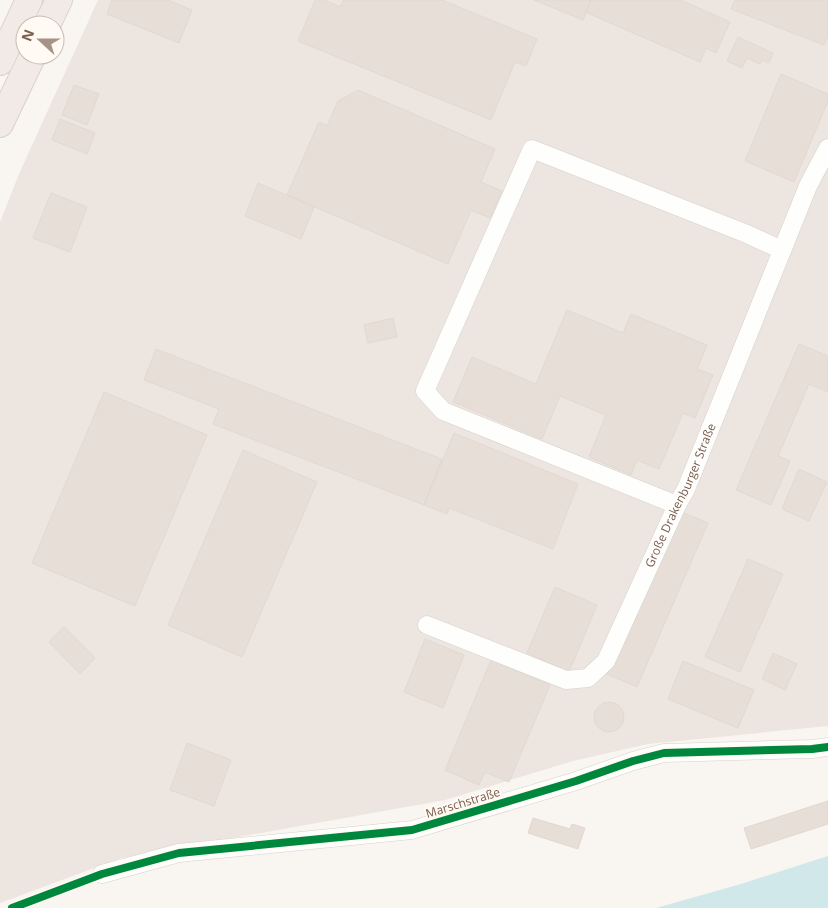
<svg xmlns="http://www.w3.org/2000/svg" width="828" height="908" font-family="'Open Sans',sans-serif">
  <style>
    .industrial { fill: #ede5e0 }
    .water { fill: #d0e8ea }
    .building { fill: #e6ded7; stroke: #e2d8d2 }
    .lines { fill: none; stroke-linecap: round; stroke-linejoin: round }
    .minor-casing { stroke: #d7d1cb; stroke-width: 19 }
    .highway-casing { stroke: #dad1cc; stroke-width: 28 }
    .minor { stroke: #fefefd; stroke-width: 18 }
    .highway { stroke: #f2eae7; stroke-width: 26 }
    .cycleway-casing { stroke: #fffaf3; stroke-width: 11 }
    .cycleway { stroke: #00873e; stroke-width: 8 }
    .labels { text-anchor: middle; stroke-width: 4; stroke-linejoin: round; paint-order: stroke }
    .street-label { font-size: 12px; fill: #7a5c4d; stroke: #fffaf3 }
  </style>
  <rect width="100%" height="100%" fill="#f9f5f0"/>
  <path class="industrial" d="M98 0H828V726L648 744 573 761 445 800 121 858 0 903V222L19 174Z"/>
  <path class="water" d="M828 856V908H656L741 884Z"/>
  <path class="building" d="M112 0H167L192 10 179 43 107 14Z
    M315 0H324L341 7 343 0H442L537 39 526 66 515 62 491 120 298 41Z
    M534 0H591L583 20Z
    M591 0H681L730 22 716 53 706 48 700 62 585 12Z
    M735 0H828V35L824 45 731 9Z
    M738 37 773 53 769 63 762 60 760 64 747 58 742 68 727 61Z
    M781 74 828 94V101L794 182 745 161Z
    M74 85 99 94 87 125 62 115Z
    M358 90 495 149 481 182 502 191 490 218 471 210 448 264 287 195 319 122 327 126 338 101Z
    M60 119 95 133 87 154 52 140Z
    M258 183 314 207 301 239 245 216Z
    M51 193 87 207 70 252 33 238Z
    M567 310 623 333 631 314 707 345 697 369 713 375 695 418 683 413 659 469 637 460 631 475 589 457 606 415 560 396 542 439 453 402 472 357 536 384Z
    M393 318 397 337 368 343 364 325Z
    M799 344 828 356V392L809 384 778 456 790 461 771 505 736 490Z
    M156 349 442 459 424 505 213 424 219 409 144 380Z
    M104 392 207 435 135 606 32 563Z
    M454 433 578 484 553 549 449 508 447 514 424 505Z
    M243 450 317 482 242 657 168 625Z
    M799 469 827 482 809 521 782 509Z
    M677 510 708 523 637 687 607 674Z
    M748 559 783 574 740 672 705 657Z
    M555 587 597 605 569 672 527 653Z
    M64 627 95 658 80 674 49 642Z
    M425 639 464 655 443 708 404 692Z
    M773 653 797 664 785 690 762 679Z
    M491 660 550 685 509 782 485 772 479 785 445 770Z
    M683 661 754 690 738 728 668 699Z
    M594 717a15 15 0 1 1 30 0a15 15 0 1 1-30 0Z
    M187 743 231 760 214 806 170 790Z
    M828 801V824L751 849 744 828Z
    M533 818 570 829 572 824 585 828 578 849 528 833Z"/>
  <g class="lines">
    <g class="minor-casing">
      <g id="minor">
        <path d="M677 505 443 411 425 391 532 149 747 234 782 250"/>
        <path id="s1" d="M427 625 566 680 588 678 606 661 677 505 686 489 808 186 828 148"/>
        <path d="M102 874 179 853 412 830 576 781 633 761 664 753 812 749 828 747"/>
      </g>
    </g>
    <g class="highway-casing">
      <path id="highway" d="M47 25 59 0
        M0 62 29 0
        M0 124 33 55"/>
    </g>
    <use href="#minor" class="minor"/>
    <use href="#highway" class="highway"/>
    <g class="cycleway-casing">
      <path id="cycleway" d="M12 908 102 874 179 853 412 830 576 781 633 761 664 753 812 749 828 747"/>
    </g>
    <use href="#cycleway" class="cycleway"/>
  </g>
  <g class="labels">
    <g class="street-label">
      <text dy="4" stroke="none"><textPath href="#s1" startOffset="378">Große Drakenburger Straße</textPath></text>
      <text transform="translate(463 803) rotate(-17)" y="4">Marschstraße</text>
    </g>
  </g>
  <g transform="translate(40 40) rotate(291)"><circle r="24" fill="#fffaf3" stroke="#cabbb1"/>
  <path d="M0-4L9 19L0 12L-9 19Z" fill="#a69286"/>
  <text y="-8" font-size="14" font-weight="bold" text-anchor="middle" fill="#7a5c4d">N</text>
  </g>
</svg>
